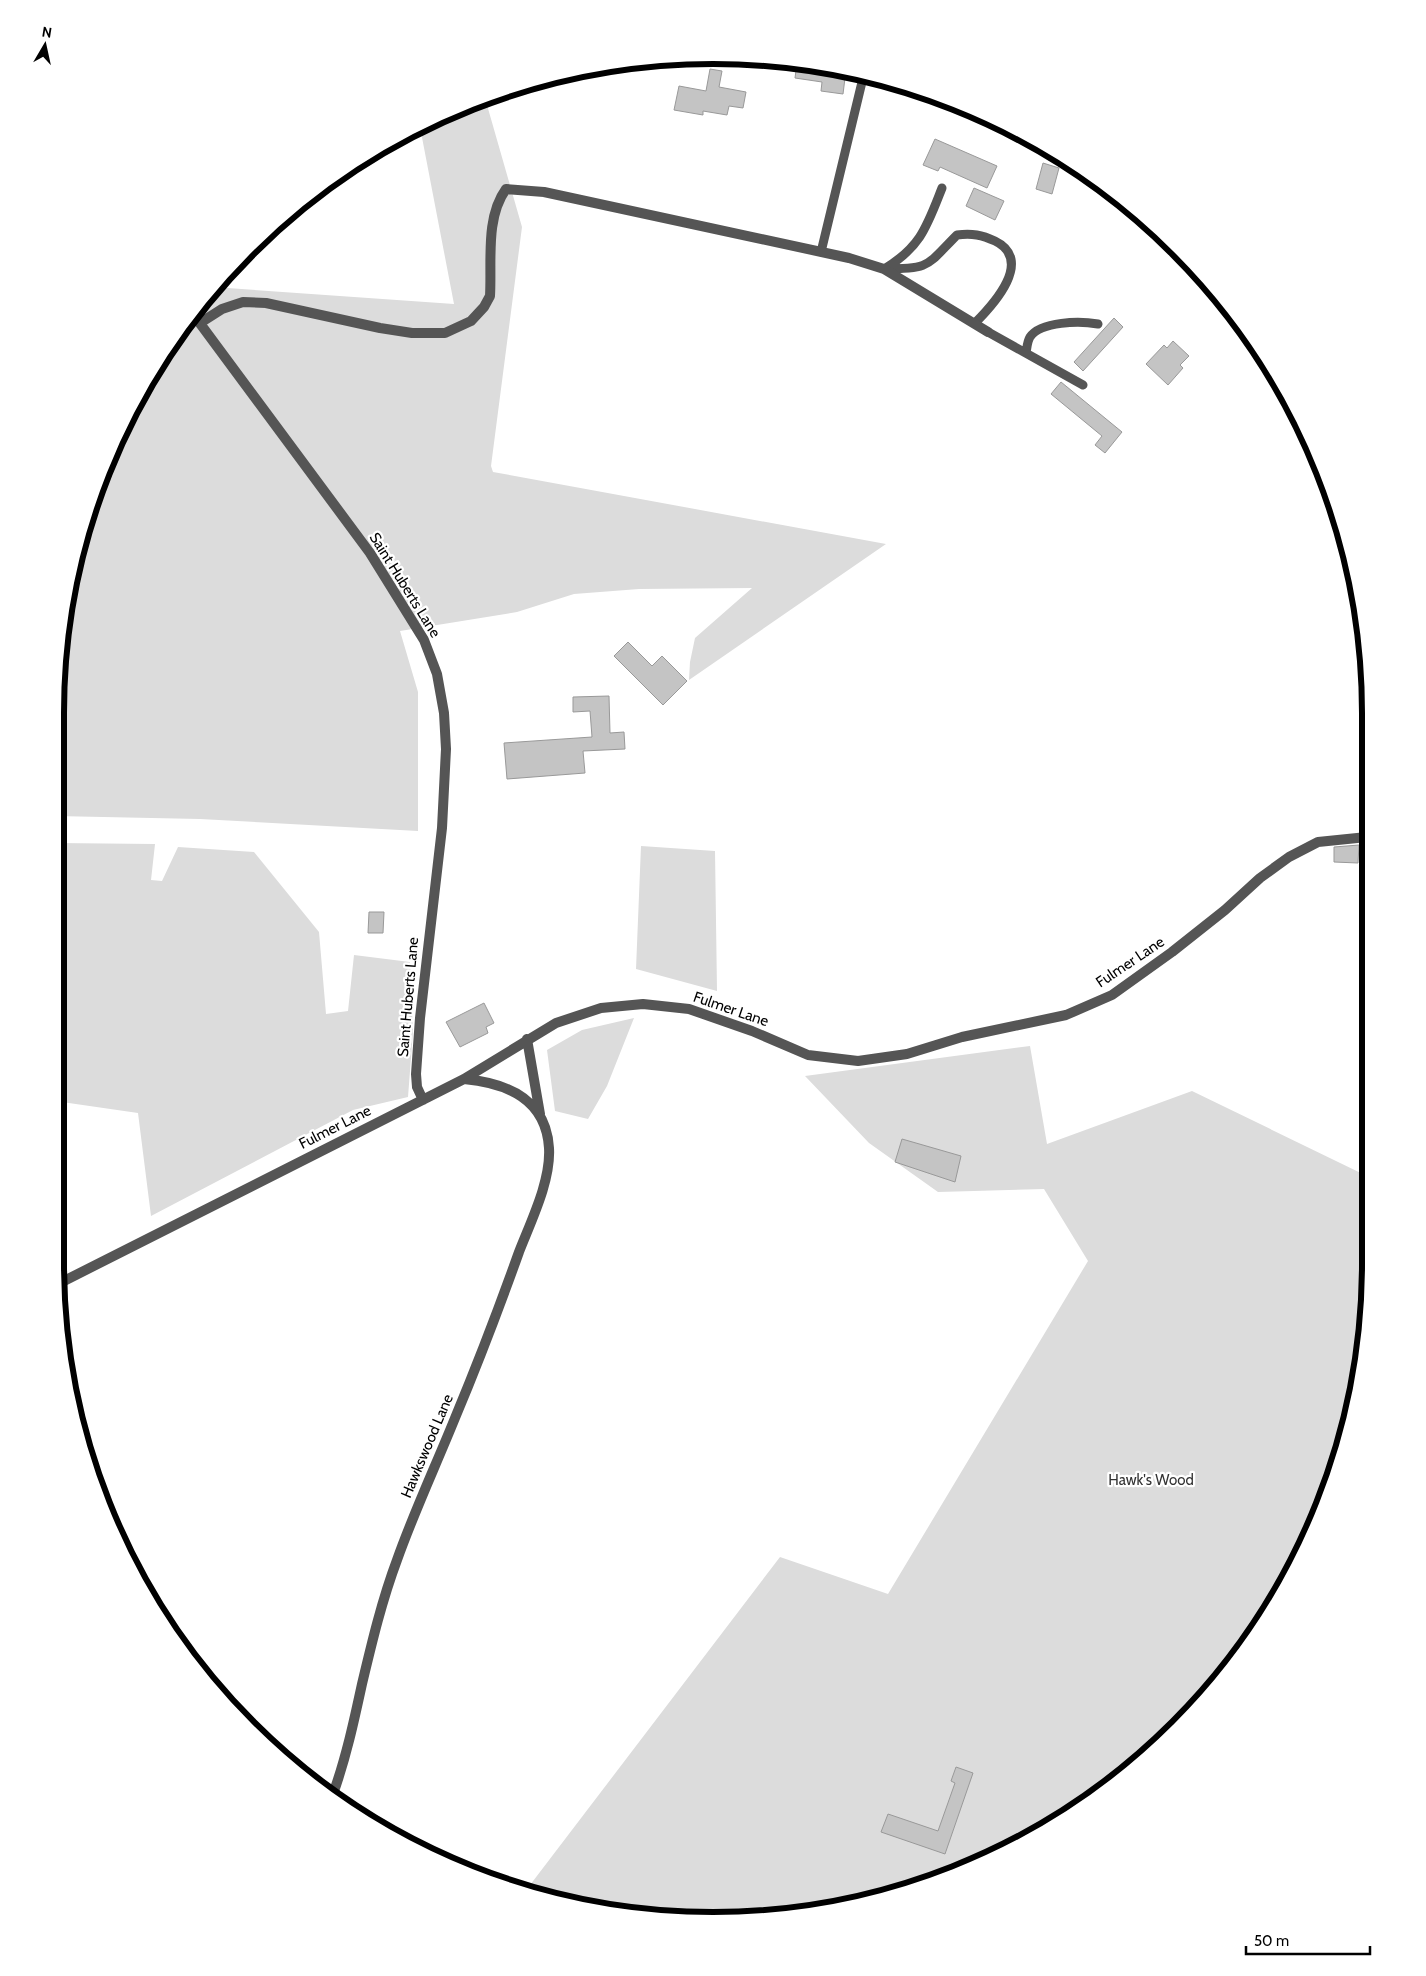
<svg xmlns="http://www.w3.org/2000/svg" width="1426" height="1976" font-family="Cabin,sans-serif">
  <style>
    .green { fill: #dcdcdc }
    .building { fill: #c4c4c4; stroke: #999 }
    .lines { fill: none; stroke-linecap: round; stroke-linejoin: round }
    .service { stroke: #555; stroke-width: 9 }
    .minor { stroke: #555; stroke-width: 10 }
    .labels { text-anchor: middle; stroke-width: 4.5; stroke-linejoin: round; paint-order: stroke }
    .street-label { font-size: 15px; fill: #000; stroke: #fff }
    .park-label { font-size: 15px; fill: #333; stroke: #fff }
    .rim { fill: none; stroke: #000; stroke-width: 6 }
  </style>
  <rect width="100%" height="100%" fill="#fff"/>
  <path class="green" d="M485 98 522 227 491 466 493 472 886 544 689 680 690 662 695 638 752 588 639 589 574 594 517 612 400 631 418 692V831L200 819 55 816V713L68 584 105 461 143 384 213 287 454 304 420 127Z
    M55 843 155 844 151 880 162 881 178 847 254 852 319 932 326 1014 348 1011 354 955 410 962 413 1032 408 1097 353 1110 151 1216 138 1113 55 1101Z
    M641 846 715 851 717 991 636 969Z
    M634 1018 607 1086 588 1119 555 1111 547 1050 582 1030Z
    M1030 1046 1047 1144 1192 1091 1369 1177 1370 1306 1349 1434 1303 1554 1235 1664 1147 1758 1042 1833 965 1871 799 1915 713 1921 585 1908 527 1889 780 1557 888 1594 1088 1261 1044 1189 938 1192 869 1143 805 1076Z"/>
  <path class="building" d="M797 63 838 70 837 77 845 78 843 94 821 91 822 82 795 78Z
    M710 69 722 71 719 87 746 92 743 108 729 106 727 115 703 111V115L674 110 679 86 706 91Z
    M935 139 997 166 987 188 940 167 938 171 923 165Z
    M1043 163 1059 168 1052 194 1036 189Z
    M974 188 1004 201 995 220 966 206Z
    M1114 318 1123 327 1083 371 1074 362Z
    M1173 341 1189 356 1180 365 1183 368 1168 385 1146 364 1164 345 1167 348Z
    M1061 382 1122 432 1105 453 1095 445 1102 436 1051 394Z
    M628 642 652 666 662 656 687 681 663 705 614 656Z
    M609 696 610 733 624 732 625 749 583 751 585 773 507 779 504 743 592 737 590 711 573 712V697Z
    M1359 845 1358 863 1334 862V847Z
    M369 912H384L383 933H368Z
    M484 1003 494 1023 486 1027 488 1033 460 1047 446 1022Z
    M902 1139 961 1156 955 1182 895 1162Z
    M956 1767 973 1773 945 1854 881 1832 888 1814 938 1831 955 1783 951 1781Z"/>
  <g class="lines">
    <path class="service" d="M821 252 862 82 870 75
      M884 269C931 269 926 266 957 235 972 233 982 235 995 241 1034 260 994 304 975 323
      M884 269C921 247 927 226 942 188
      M988 332 1083 385
      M1026 353C1027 348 1027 342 1030 337 1041 321 1080 321 1098 324"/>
    <path class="minor" d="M193 314 370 553 424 640 437 674 444 713 446 749 442 828 420 1018 416 1074 417 1087 423 1100
      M200 323 222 309 243 302 266 303 380 328 412 333H445L471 321 484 307 490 296C492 262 485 218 506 189L544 192 849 258 884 269 988 332
      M527 1039 540 1114
      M58 1284 464 1079 556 1023 601 1008 643 1004 689 1009 752 1031 808 1055 858 1061 907 1054 962 1037 1066 1015 1112 995 1172 952 1225 910 1260 878 1289 857 1318 842 1367 837
      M333 1794C346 1758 354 1721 362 1684 372 1642 382 1600 397 1560 414 1512 436 1465 455 1418 478 1363 499 1308 519 1252 531 1221 551 1181 549 1148 546 1099 507 1083 464 1079"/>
  </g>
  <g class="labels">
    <g class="street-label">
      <text transform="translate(405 585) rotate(58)" y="5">Saint Huberts Lane</text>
      <text transform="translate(1130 962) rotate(-34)" y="5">Fulmer Lane</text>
      <text transform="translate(408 997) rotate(-85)" y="5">Saint Huberts Lane</text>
      <text transform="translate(731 1009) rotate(19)" y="5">Fulmer Lane</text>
      <text transform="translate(335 1127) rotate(-27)" y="5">Fulmer Lane</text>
      <text transform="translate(427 1446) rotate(-67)" y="5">Hawkswood Lane</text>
    </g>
    <g class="park-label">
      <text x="1151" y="1485">Hawk's Wood</text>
    </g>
  </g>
  <path d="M0 0H1426V1976H0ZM713 64H713A649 649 0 0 1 1362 713V1263A649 649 0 0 1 713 1912H713A649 649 0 0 1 64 1263V713A649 649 0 0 1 713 64Z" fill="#fff" fill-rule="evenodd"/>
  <path class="rim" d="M713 64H713A649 649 0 0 1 1362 713V1263A649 649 0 0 1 713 1912H713A649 649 0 0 1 64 1263V713A649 649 0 0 1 713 64Z"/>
  <g transform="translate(45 45) rotate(9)" stroke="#ffffff" stroke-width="4" paint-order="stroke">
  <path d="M0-4L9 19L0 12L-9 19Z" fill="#000000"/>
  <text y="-8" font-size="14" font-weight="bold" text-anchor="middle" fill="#000000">N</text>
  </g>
  <path d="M1246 1946v8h124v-8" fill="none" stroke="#000000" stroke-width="2.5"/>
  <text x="1254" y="1946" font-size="15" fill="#000000" stroke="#ffffff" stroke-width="4" paint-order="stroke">50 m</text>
</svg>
